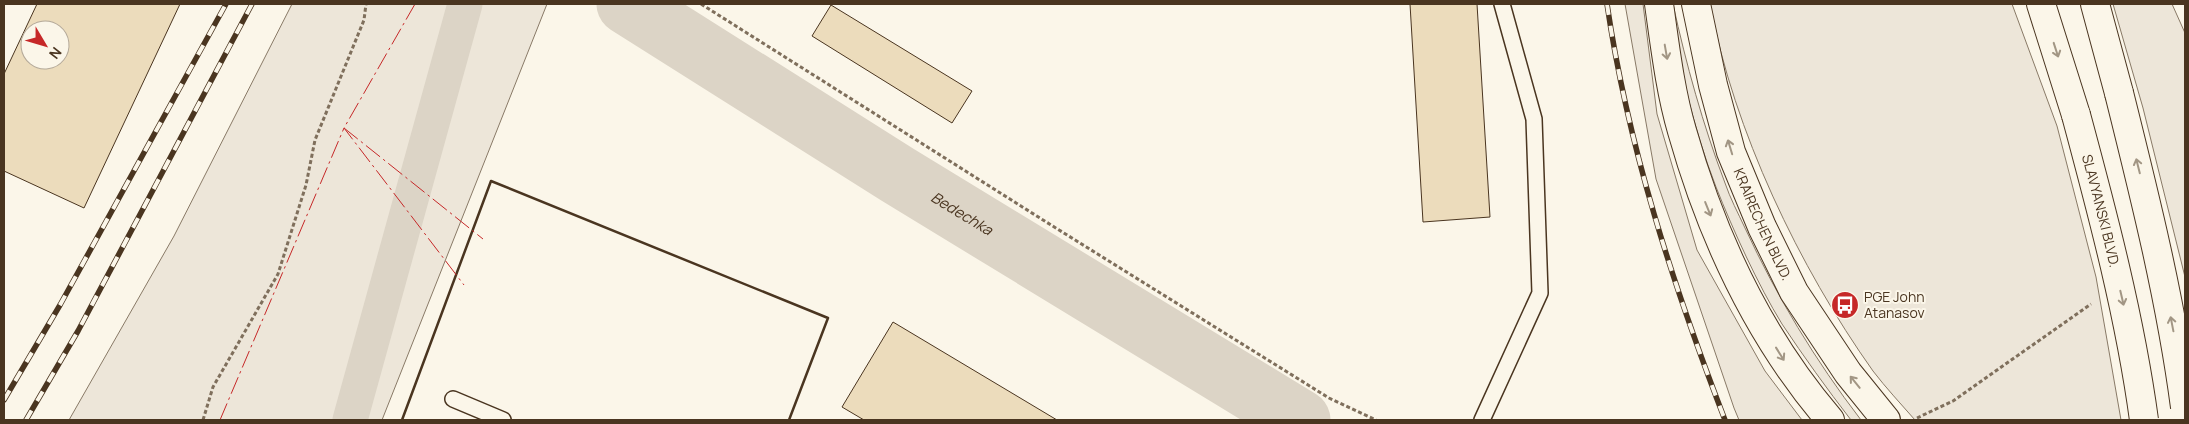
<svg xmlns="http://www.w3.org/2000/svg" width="2189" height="424" font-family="Manrope,sans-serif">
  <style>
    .green { fill: #ede6d9; stroke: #887966 }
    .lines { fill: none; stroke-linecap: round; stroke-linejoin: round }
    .canal { stroke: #dcd4c6; stroke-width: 35 }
    .river { stroke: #dcd4c6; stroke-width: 61 }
    .building { fill: #ecdcbc; stroke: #4a3520; fill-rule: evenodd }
    .lane-casing { stroke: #4a3520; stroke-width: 18 }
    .secondary-casing { stroke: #4a3520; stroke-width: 30 }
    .primary-casing { stroke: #4a3520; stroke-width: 30 }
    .path { stroke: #7f6f5c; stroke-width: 3; stroke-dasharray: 4 2.5; stroke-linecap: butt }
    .lane { stroke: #fbf6e9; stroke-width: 15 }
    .secondary { stroke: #fbf6e9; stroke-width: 28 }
    .primary { stroke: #fbf6e9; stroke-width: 28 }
    .rail-casing { stroke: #4a3520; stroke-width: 5.5 }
    .rail { stroke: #fbf6e9; stroke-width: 4; stroke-dasharray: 11; stroke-linecap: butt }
    .primary-bridge-casing { stroke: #4a3520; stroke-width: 30; stroke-linecap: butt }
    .primary-bridge { stroke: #fbf6e9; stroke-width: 28 }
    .wall { stroke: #4a3520; stroke-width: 2.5 }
    .power { stroke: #c62828; stroke-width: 1; stroke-dasharray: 18 4 2.5 4; stroke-linecap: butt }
    .oneway { stroke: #a29684 }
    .labels { text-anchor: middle; stroke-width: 4; stroke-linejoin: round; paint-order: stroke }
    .street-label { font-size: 14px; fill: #4a3520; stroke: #fbf6e9 }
    .poi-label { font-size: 14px; fill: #4a3520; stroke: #fbf6e9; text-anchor: start }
    .water-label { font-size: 15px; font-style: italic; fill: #4a3520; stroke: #fbf6e9 }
  </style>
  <rect width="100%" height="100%" fill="#fbf6e9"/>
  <path class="green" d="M292 4H547L382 420H69L174 236Z
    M1625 4H1643L1657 114 1697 250 1765 371 1802 420H1739L1734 408 1656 179Z
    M1665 4H1673C1686 64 1703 125 1725 183 1730 198 1738 213 1745 228 1777 297 1815 360 1861 420H1851C1827 389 1804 357 1782 324 1758 285 1733 230 1716 187 1693 128 1680 65 1665 4Z
    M1710 4H2012L2057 126 2096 277 2121 420H1915C1901 404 1886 388 1873 371 1799 267 1734 131 1710 4Z
    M2113 4H2172L2185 33V277L2143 108Z"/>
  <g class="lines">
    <path class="canal" d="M350 420 465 4"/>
    <path class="river" id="s1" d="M627 4 898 175 1300 420"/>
  </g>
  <path class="building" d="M37 4H180L84 208 4 171V74ZM30 30H60V60H30Z
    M1410 4H1477L1490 217 1423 222Z
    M831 5 972 91 952 123 812 36Z
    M893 322 1057 420H864L842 407Z"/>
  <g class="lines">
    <g class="lane-casing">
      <path id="lane" d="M453 399 503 420
        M1482 420 1540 293 1534 119 1502 4"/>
    </g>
    <g class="secondary-casing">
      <g id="secondary">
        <path d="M1659 4C1665 46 1670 90 1682 131 1712 237 1758 336 1830 420"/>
        <path id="s2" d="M1696 4 1713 85 1731 152 1762 227 1794 292 1848 373 1886 420"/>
      </g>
    </g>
    <g class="primary-casing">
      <path id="primary" d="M2041 4 2076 115
        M2095 4 2119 93"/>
    </g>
    <path class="path" d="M701 4 1051 225 1329 398 1376 420
      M1917 418 1953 401 2091 304
      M203 420 213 387 278 274 306 185 315 140 364 20 366 4"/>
    <use href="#lane" class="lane"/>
    <use href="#secondary" class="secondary"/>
    <use href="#primary" class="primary"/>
    <g class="rail-casing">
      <path id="rail" d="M1607 4C1628 147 1673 285 1725 420
        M4 400 60 305 226 4
        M26 420 78 331 252 4"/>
    </g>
    <use href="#rail" class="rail"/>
    <g class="primary-bridge-casing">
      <g id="primary-bridge">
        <path d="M2119 93C2145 197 2171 301 2185 407"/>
        <path id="s3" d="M2076 115C2103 215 2130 317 2144 420"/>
      </g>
    </g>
    <use href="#primary-bridge" class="primary-bridge"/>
    <path class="wall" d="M402 420 491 181 828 318 789 420"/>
    <path class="power" d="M415 4 344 128 483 239
      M220 420 344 128 464 285"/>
  </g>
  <defs><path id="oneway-shaft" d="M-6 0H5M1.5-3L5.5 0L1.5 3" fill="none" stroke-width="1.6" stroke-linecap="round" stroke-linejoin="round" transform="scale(1.25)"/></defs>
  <g class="oneway">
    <use href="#oneway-shaft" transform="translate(2056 50) rotate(72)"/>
    <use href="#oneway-shaft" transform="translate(1666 52) rotate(80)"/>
    <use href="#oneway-shaft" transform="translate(1730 147) rotate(-107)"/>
    <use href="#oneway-shaft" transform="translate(2138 166) rotate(-104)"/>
    <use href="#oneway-shaft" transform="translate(1708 209) rotate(68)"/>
    <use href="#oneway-shaft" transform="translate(2122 298) rotate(77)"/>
    <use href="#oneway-shaft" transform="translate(2172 324) rotate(-101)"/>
    <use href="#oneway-shaft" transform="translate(1780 354) rotate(58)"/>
    <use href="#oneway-shaft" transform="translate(1855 382) rotate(-129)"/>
  </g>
  <defs>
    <g id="bus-disc" transform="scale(1.4375)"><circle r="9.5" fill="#c62828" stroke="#fbf6e9"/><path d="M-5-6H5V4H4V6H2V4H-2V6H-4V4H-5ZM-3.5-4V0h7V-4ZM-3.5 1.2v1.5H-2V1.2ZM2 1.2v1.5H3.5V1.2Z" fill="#fff"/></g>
  </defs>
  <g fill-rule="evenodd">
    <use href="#bus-disc" x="1845" y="305"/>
  </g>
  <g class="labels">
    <g class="street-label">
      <text dy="5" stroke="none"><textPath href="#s3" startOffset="99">SLAVYANSKI BLVD.</textPath></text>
      <text dy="5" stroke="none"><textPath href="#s2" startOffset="231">KRAIRECHEN BLVD.</textPath></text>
    </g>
    <g class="poi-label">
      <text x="1864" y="302">PGE John<tspan x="1864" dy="16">Atanasov</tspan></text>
    </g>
    <g class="water-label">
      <text dy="5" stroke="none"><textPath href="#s1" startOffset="395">Bedechka</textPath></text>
    </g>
  </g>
  <rect width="2189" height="424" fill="none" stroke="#4a3520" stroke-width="10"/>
  <g transform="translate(45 45) rotate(128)"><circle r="24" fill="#fbf6e9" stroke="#b4a999"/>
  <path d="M0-4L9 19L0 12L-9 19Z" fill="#c62828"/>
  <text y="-8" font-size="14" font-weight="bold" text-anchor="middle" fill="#4a3520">N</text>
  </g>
</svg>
